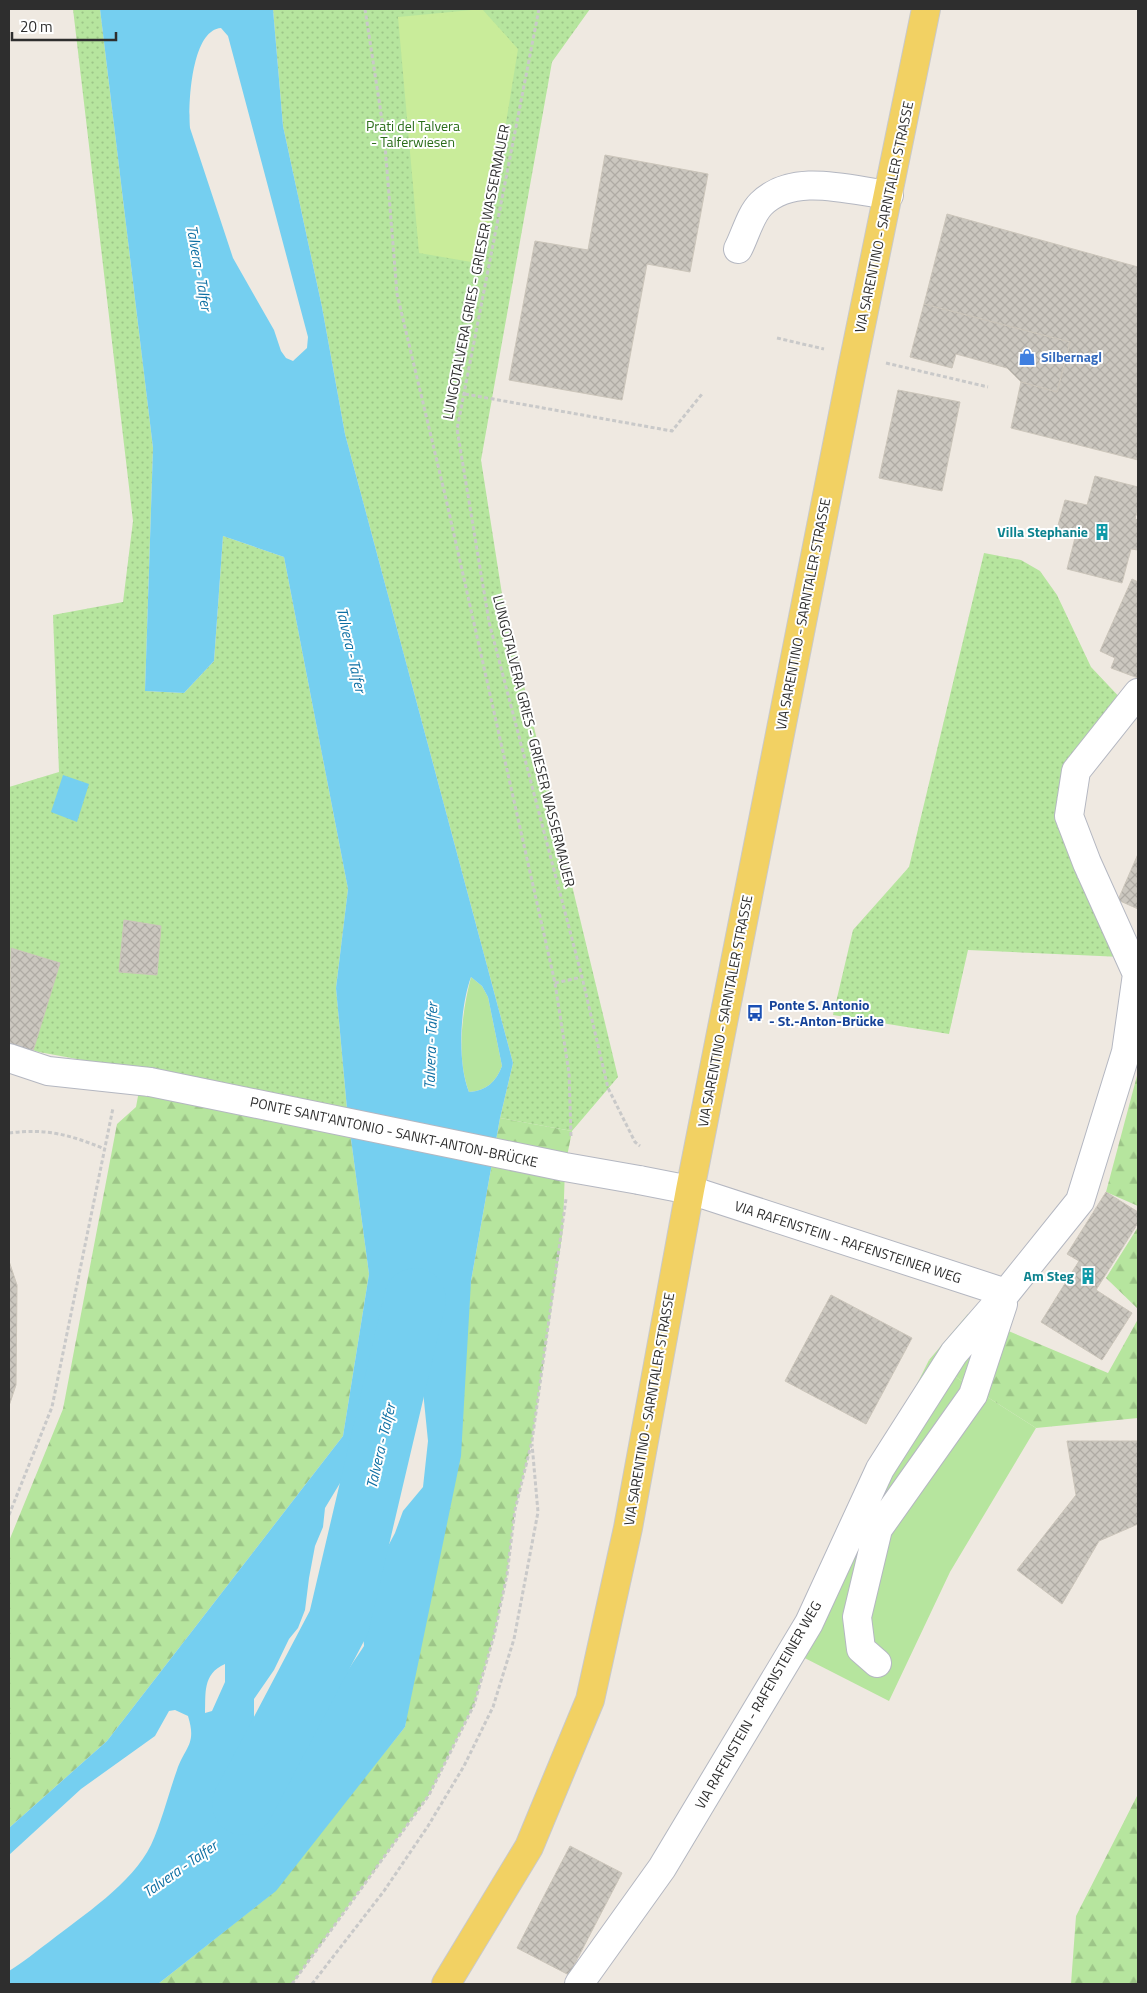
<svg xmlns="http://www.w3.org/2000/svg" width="1147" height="1993" font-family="'Titillium Web',sans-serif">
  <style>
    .grass { fill: #b6e59e }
    .forest { fill: url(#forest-firs) }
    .park { fill: url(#park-dots) }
    .pitch { fill: #c9ec9a }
    .water { fill: #75cff0; fill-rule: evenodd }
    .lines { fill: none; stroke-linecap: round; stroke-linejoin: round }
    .river { stroke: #75cff0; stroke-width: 62 }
    .building { fill: url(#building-cross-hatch); stroke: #cbc5ba }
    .minor-casing { stroke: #b4b7c1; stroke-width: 30 }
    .major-casing { stroke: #c9c9c9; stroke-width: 30 }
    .path { stroke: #c9c9c9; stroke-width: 3; stroke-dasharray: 4 2.5; stroke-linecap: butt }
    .minor { stroke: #fff; stroke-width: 28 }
    .major { stroke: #f2d163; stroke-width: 28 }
    .minor-bridge-casing { stroke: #b4b7c1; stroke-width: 30; stroke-linecap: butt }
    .minor-bridge { stroke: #fff; stroke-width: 28 }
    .labels { text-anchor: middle; stroke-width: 4; stroke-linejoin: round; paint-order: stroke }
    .park-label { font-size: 14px; fill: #2c6e1b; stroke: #fff }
    .street-label { font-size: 14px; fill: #2e2e2e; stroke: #fff }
    .shop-label { font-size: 14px; font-weight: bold; fill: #366cbe; stroke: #fff; text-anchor: start }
    .culture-label { font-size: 14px; font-weight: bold; fill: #0d838f; stroke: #fff; text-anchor: end }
    .transit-label { font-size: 14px; font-weight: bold; fill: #164399; stroke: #fff; text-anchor: start }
    .water-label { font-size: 15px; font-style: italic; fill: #0d6fa3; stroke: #fff }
  </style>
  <defs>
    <pattern id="forest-firs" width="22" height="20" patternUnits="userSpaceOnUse" patternTransform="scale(1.25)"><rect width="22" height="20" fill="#b6e59e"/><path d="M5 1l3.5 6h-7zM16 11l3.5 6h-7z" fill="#9dc588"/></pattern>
    <pattern id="park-dots" width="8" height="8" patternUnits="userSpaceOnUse" patternTransform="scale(1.25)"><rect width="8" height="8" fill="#b6e59e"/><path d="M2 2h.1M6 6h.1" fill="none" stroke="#9dc588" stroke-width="1.8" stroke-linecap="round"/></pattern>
    <pattern id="building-cross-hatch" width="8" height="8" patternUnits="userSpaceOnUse" patternTransform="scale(1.25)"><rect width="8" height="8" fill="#cbc7bf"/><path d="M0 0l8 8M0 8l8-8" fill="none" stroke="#afaba4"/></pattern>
  </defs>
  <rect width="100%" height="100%" fill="#efe9e1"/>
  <path class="grass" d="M471 977 482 986 488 997 502 1066C496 1082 486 1091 469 1092 456 1057 462 1012 471 977Z
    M929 1360 1036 1428 950 1572 889 1701 785 1648Z"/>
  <path class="forest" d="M143 1069 347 1109 369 1274 343 1436 107 1741 9 1828V1541L63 1409 117 1124 136 1107Z
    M1138 1072V1206L1106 1192Z
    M500 1118 572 1131 565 1167 563 1229 532 1441 515 1510 507 1575 494 1636 474 1705 429 1795 292 1984H158L269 1896 405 1727 471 1281Z
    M1138 1227V1309L1106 1278Z
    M968 1314 1108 1373 1138 1319V1418L1036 1428 929 1360Z
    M1138 1794V1984H1071L1076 1916Z"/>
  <path class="park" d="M73 9H100L153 448 145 691 184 693 214 661 223 536 284 557 348 889 336 988 347 1109 39 1052 9 1043V787L59 772 53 615 123 602 133 521Z
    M273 9H590L552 62 481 460 502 594 618 1077 572 1131 500 1118 513 1063 345 434 322 307 283 126Z
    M984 553 1021 560 1040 571 1057 595 1091 667 1125 703 1069 816 1122 957 968 950 949 1034 833 1015 853 930 909 867Z"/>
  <path class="pitch" d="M482 9 518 49 483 264 419 253 398 17Z"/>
  <path class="water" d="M100 9H273L283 126 322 307 345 434 513 1063 500 1118 471 1281 461 1456 405 1727 276 1891 158 1984H9V1971C24 1962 35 1952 49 1942 82 1916 132 1884 151 1845 162 1821 168 1795 177 1770 185 1746 197 1745 188 1716L175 1710 169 1711 155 1736 81 1789 9 1855V1828L107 1741 343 1436 369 1274 347 1109 336 988 348 889 284 557 223 536 214 661 184 693 145 691 153 448ZM221 28 228 36 308 337 307 348 293 361 286 358 281 351 274 330 233 258 190 128C188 106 191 30 221 28ZM471 977 482 986 488 997 502 1066C496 1082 486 1091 469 1092 457 1062 460 1007 471 977ZM412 1358 415 1360 423 1391 428 1441 423 1487 403 1511 395 1533 368 1584 363 1628 364 1646C349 1668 319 1718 294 1727 283 1730 270 1728 259 1729L254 1723V1699L274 1670 289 1639 298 1628 305 1610 309 1578 315 1546 323 1527 325 1508 381 1415 404 1361ZM225 1664V1682L212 1711 205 1713C206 1694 202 1674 225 1664Z
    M63 775 89 784 77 822 51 812Z"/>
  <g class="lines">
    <path class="river" d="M243 1804 339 1622 415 1299"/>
  </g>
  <path class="building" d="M605 155 708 174 690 272 647 264 622 400 509 380 535 241 588 250Z
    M947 214 1138 267V460L1011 428 1021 382 1057 392 1070 342 924 304Z
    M924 304 1070 342 1057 392 1021 382 1007 368 956 354 952 368 910 357Z
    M898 390 960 402 942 491 879 478Z
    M1095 476 1138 487V508L1135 519 1138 520V550L1131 549 1122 583 1067 569 1076 534 1057 529 1065 500 1087 505Z
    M1132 579 1138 582V678L1111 668 1115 658 1100 651Z
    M1138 854V909L1118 900Z
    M124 920 161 926 157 975 119 972Z
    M11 948 60 963 33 1051 9 1043Z
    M1106 1192 1138 1212V1223L1096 1290 1132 1313 1102 1360 1041 1322 1079 1261 1067 1254Z
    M9 1261 17 1285 16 1385 9 1406Z
    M831 1295 912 1338 866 1424 785 1381Z
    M1067 1441H1138V1524L1099 1541 1062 1604 1017 1570 1076 1495Z
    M570 1846 622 1873 569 1975 517 1948Z"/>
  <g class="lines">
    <g class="minor-casing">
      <path id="minor" d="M738 249C745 236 750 215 761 204 793 172 848 190 889 195
        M9 1058 48 1071 150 1082
        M639 1180 690 1190 1006 1293 1080 1201 1126 1052 1137 974 1087 863 1069 816 1076 771 1138 693
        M877 1663 861 1649 857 1617 878 1529 973 1395 1003 1304
        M579 1984 662 1868 809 1623 880 1469 954 1353 1006 1293"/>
    </g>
    <g class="major-casing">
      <path id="major" d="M446 1984 529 1847 590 1700 628 1528 690 1190 852 369 926 9"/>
    </g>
    <path class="path" d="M365 9 384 133 397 294 446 499 555 983 569 1073 571 1136
      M539 9 457 429 489 622 582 977 608 1088 635 1142 640 1146
      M777 338 824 349
      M886 363 988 387
      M465 394 672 431 702 394
      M555 983 582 977
      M9 1133C47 1128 70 1135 105 1149
      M9 1515 52 1407 113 1108
      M292 1984 429 1795 474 1705 494 1636 507 1575 515 1510 532 1441 566 1199
      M312 1984 384 1891 428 1826 464 1766 493 1707 514 1639 538 1512 532 1444"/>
    <use href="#minor" class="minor"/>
    <use href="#major" class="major"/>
    <g class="minor-bridge-casing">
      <path id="minor-bridge" d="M150 1082 565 1167 639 1180"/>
    </g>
    <use href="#minor-bridge" class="minor-bridge"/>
  </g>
  <defs>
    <g id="shop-bare" transform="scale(1.35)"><path d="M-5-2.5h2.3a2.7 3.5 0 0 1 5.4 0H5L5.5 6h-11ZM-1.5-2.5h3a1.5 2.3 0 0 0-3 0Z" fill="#3f7fe0" stroke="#fff" stroke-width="2.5" paint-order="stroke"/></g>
    <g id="building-bare" transform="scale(1.35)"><path d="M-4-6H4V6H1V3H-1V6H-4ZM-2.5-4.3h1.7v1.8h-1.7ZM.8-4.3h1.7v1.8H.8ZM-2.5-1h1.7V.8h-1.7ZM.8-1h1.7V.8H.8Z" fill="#0f9aa8" stroke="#fff" stroke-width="2.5" paint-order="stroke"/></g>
    <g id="bus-bare" transform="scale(1.35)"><path d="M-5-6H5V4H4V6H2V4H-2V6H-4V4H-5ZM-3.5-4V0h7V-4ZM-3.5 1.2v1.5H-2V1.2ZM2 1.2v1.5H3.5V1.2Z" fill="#1a4fb4" stroke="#fff" stroke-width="2.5" paint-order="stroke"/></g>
  </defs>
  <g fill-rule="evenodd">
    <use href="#shop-bare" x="1027" y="357"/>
    <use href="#building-bare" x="1102" y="532"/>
    <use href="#bus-bare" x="755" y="1013"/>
    <use href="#building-bare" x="1088" y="1276"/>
  </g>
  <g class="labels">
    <g class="park-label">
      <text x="413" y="131">Prati del Talvera<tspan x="413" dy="16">- Talferwiesen</tspan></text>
    </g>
    <g class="street-label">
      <text transform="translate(884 217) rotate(-78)" y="5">VIA SARENTINO - SARNTALER STRASSE</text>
      <text transform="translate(476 272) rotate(-79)" y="5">LUNGOTALVERA GRIES - GRIESER WASSERMAUER</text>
      <text transform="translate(803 614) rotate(-79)" y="5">VIA SARENTINO - SARNTALER STRASSE</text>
      <text transform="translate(534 741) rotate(76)" y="5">LUNGOTALVERA GRIES - GRIESER WASSERMAUER</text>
      <text transform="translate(725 1011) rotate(-79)" y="5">VIA SARENTINO - SARNTALER STRASSE</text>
      <text transform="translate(394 1132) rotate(12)" y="5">PONTE SANT'ANTONIO - SANKT-ANTON-BRÜCKE</text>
      <text transform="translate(848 1242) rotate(18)" y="5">VIA RAFENSTEIN - RAFENSTEINER WEG</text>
      <text transform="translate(649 1409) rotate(-80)" y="5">VIA SARENTINO - SARNTALER STRASSE</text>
      <text transform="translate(758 1705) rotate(-60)" y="5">VIA RAFENSTEIN - RAFENSTEINER WEG</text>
    </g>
    <g class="shop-label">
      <text x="1041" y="362">Silbernagl</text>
    </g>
    <g class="culture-label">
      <text x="1088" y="537">Villa Stephanie</text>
      <text x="1074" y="1281">Am Steg</text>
    </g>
    <g class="transit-label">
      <text x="769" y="1010">Ponte S. Antonio<tspan x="769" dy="16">- St.-Anton-Brücke</tspan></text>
    </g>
    <g class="water-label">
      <text transform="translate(199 268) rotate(80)" y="5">Talvera - Talfer</text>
      <text transform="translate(351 650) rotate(77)" y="5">Talvera - Talfer</text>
      <text transform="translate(431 1046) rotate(-88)" y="5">Talvera - Talfer</text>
      <text transform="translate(381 1446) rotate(-77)" y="5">Talvera - Talfer</text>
      <text transform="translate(180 1869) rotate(-35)" y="5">Talvera - Talfer</text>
    </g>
  </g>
  <rect width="1147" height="1993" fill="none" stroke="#2e2e2e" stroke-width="20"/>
  <path d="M12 32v8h104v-8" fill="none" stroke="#2e2e2e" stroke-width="2.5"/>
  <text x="20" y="32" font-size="15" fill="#2e2e2e" stroke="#ffffff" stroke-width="4" paint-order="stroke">20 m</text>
</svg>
